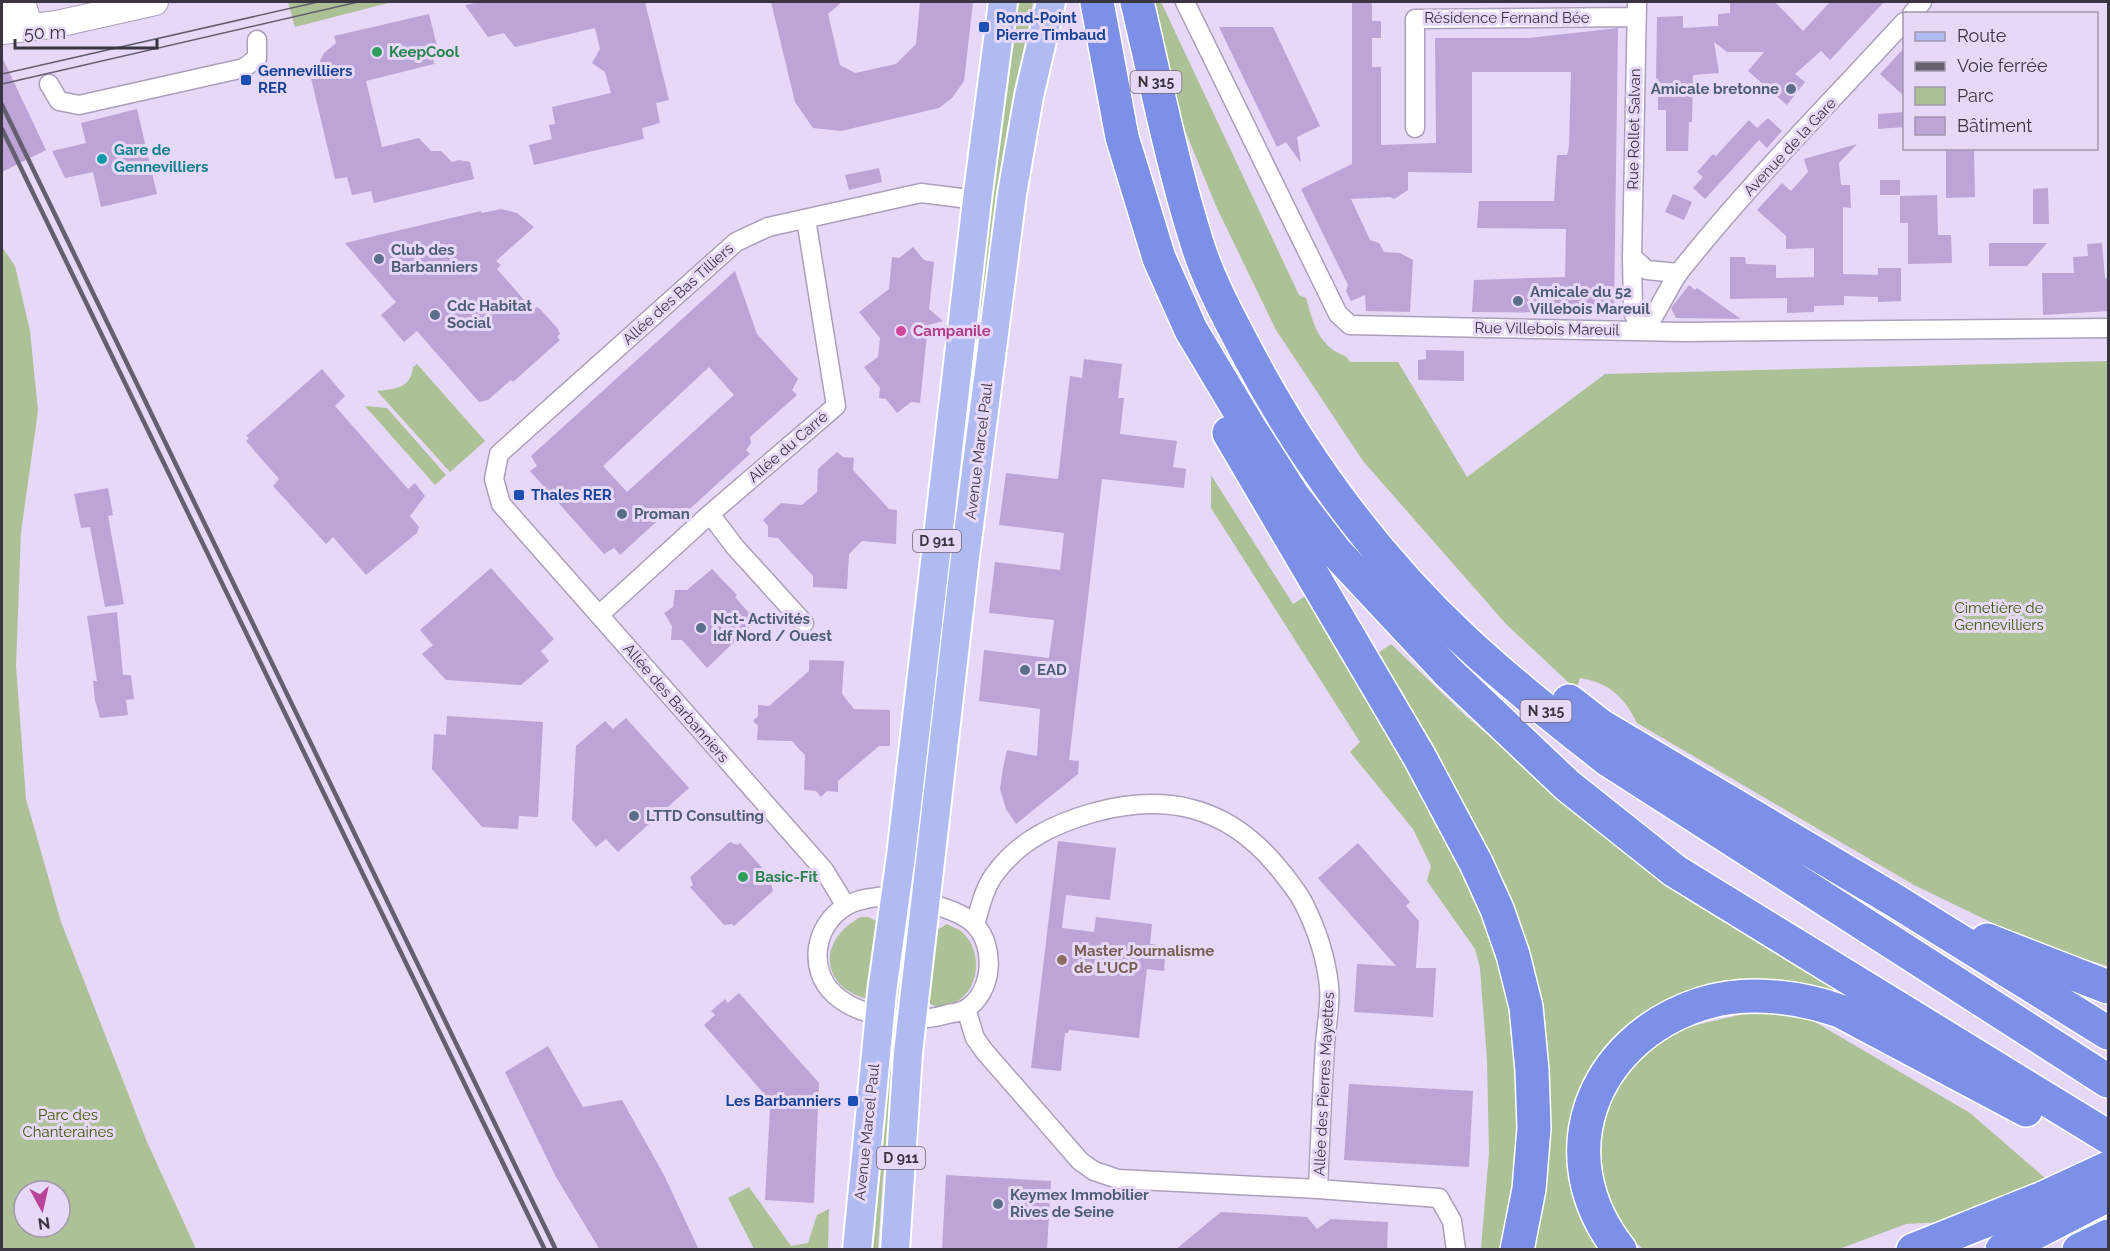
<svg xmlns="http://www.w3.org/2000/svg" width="2110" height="1251" font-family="Raleway,sans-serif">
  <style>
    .green { fill: #acc195; fill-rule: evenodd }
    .building { fill: #bda4d7; fill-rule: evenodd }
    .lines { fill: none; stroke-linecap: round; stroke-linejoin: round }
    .street-casing { stroke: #ac9fbb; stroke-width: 21 }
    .secondary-casing { stroke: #ac9fbb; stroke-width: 28 }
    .primary-casing { stroke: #fff; stroke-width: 32 }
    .highway-casing { stroke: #fff; stroke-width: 36 }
    .street { stroke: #fff; stroke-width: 18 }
    .secondary { stroke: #fff; stroke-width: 26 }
    .primary { stroke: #b0bcf1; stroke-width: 28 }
    .highway { stroke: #7c90e8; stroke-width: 33 }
    .tram { stroke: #665f6f; stroke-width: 1.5 }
    .rail { stroke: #665f6f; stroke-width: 4.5 }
    .transit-dot { fill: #1a4fb4; stroke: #e6d8f6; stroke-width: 2 }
    .leisure-dot { fill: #2e9e5b; stroke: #e6d8f6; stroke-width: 2 }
    .service-dot { fill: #5c6f8a; stroke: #e6d8f6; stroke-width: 2 }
    .culture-dot { fill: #0f9aa8; stroke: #e6d8f6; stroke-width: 2 }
    .hotel-dot { fill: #d1479c; stroke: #e6d8f6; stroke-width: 2 }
    .education-dot { fill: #8d6e63; stroke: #e6d8f6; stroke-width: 2 }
    .labels { text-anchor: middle; stroke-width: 6; stroke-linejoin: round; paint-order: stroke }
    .shield { fill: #e6d8f6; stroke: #6e6677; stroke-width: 1.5 }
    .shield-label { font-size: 14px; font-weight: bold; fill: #3a3540 }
    .transit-label { font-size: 15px; font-weight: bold; fill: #164399; stroke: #e6d8f6; text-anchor: start }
    .street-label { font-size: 15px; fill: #3a3540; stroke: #e6d8f6 }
    .leisure-label { font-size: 15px; font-weight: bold; fill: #27864d; stroke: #e6d8f6; text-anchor: start }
    .service-label { font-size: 15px; font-weight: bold; fill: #4e5e75; stroke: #e6d8f6; text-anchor: start }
    .culture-label { font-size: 15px; font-weight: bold; fill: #0d838f; stroke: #e6d8f6; text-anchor: start }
    .hotel-label { font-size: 15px; font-weight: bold; fill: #b23c85; stroke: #e6d8f6; text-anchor: start }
    .park-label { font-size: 15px; fill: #3d5806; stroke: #e6d8f6 }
    .education-label { font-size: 15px; font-weight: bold; fill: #785e54; stroke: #e6d8f6; text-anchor: start }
  </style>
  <rect width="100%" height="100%" fill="#e6d8f6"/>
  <path class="green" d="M288 2H392L295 27Z
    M1014 2H1033L1009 141 921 864 915 863 917 851 913 850Z
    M1155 2H1161L1299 295 1306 298C1312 317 1315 336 1332 349 1339 355 1345 353 1350 362H1398L1467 477 1605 374 2108 361V966L2040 946 1914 885 1637 723C1624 697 1610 683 1580 678L1577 688 1569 683 1506 624 1363 461 1276 330 1216 206 1168 89Z
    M2 247 15 266 30 331 38 411 21 532 16 666 26 799 61 922 147 1142 196 1249H2ZM24 1191H60V1227H24Z
    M417 364 485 441 450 472 377 391C394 389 411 389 413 367Z
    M365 406 387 408 446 475 435 485Z
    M1211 475 1293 604 1310 593 1467 870 1513 1002 1523 1152 1507 1249H1481L1489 1153 1487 1060 1480 968 1475 949 1427 881 1431 866 1413 829 1350 752 1360 742 1211 508Z
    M1391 644 1467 717 1574 808 1853 1003 1752 984 1585 1085 1602 1249H1530L1537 1010 1374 656Z
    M861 917H868L878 922 867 999C819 986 818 939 861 917Z
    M947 924C952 927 959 929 963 933 981 950 981 985 959 1000 954 1004 944 1005 937 1007L929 1003 937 930Z
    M1752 1012 1803 1015 1970 1113 2053 1185 1943 1222 1906 1224 1839 1249H1643C1576 1191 1593 1084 1665 1038 1687 1024 1727 1019 1752 1012Z
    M889 1057H897L883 1176 878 1249 869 1250Z
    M749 1187 791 1246 808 1243 817 1215 829 1209 828 1249H754L728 1198Z"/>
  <path class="building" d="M479 2H645L669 100 656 103 660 123 642 128 644 139 534 165 529 145 552 139 549 125 555 124 552 107 611 93 605 72 592 63 600 49 595 28 515 47 504 33 488 37 465 5Z
    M771 2H842L828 14 840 65 855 73 896 64 916 44 920 2H973L964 81 952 98 939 108 841 131 813 128 795 102Z
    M1352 2H1369L1372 4V21H1381V38H1372V67H1381V145L1436 143 1435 38H1529L1618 28 1614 313 1472 312 1474 280 1565 277 1566 229 1477 228 1479 201H1554L1557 155H1567L1569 146 1571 72H1472V173L1408 172V190L1394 199 1390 197 1351 199 1370 240 1379 243 1384 252 1400 253 1413 260 1410 312 1366 311 1365 295 1351 301 1346 291 1348 285 1301 189 1352 164Z
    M1730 2H1775L1803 31 1830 2H1884L1830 60 1821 51 1795 74 1805 82 1787 105 1748 71 1764 52H1727L1714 42 1719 73 1693 75 1692 122H1689L1688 151H1666V110H1658V78L1656 79 1657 17 1683 16V28L1718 26V14L1730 13Z
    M429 14 437 46 431 48 434 64 366 81 382 147 419 138 431 151H441L452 162 459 160 470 162 474 179 374 203 371 191 352 195 347 177 335 179 310 74 322 71 320 61 324 53 336 43 334 36Z
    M1219 27H1273L1320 126 1297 137 1301 163 1286 142 1277 147Z
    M1905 47V97L1880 74Z
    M2 57 46 150 2 172Z
    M137 109 157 194 101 207 93 172 65 178 52 151 86 143 81 123Z
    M1905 112V127L1878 129V114Z
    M1768 118 1782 131 1767 148 1759 140 1705 199 1693 188 1703 177 1697 172 1713 154 1716 156 1749 120 1757 128Z
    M1857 144 1839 163 1841 185H1850L1851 208 1843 207V274L1878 275V268H1901V301L1878 302V297L1844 296V305L1814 306V312L1787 313V298L1730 299V257H1745L1746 264 1776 265V278L1814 277V248L1786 249V236L1757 210 1782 183 1791 191 1808 172 1804 159Z
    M1946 148H1974L1975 197 1946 198Z
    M879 168 882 182 849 190 845 175Z
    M1880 180H1900V195H1880Z
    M2048 188 2049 224H2033V189Z
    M1673 194 1692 202 1684 220 1665 212Z
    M1937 195 1938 235H1951L1952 263 1908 264V223H1900V196Z
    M501 209 517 213 534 227 496 261 501 265 497 269 533 310 537 307 541 310 558 329 560 334 557 337 560 340 513 382 511 380 488 400 479 402 417 331 404 342 381 315 396 302 345 243 481 211 482 213Z
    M1989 243H2047L2027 266H1989Z
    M2102 243 2105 278H2109V311L2043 315 2042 273H2074L2073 257 2088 256 2087 244Z
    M913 247 924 260 934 262 929 309 943 321 928 325 920 403 911 402 897 413 886 399 879 398 880 388 864 367 878 357 880 338 859 312 889 289 892 257 899 258Z
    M735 271 757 334 798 379 792 390 797 395 750 437 751 443 746 450 750 454 682 516 674 513 670 517 666 513 620 555 614 548 604 554 530 471 537 466 531 456ZM709 367 734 395 627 492 603 466Z
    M1689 285 1695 290 1697 288 1741 319 1676 318 1671 308Z
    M1426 350 1464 351V381L1418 380V360L1426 359Z
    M1084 359 1122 364 1118 398H1124L1120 434 1177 441 1173 467 1186 469 1184 488 1102 479 1069 760 1079 761 1078 774 1016 824 1006 809 1000 789 1003 768 1007 750 1037 756 1040 709 979 701 984 650 1049 658 1054 620 989 613 995 562 1060 570 1064 533 999 525 1006 473 1058 479 1070 376 1082 378Z
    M322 369 345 396 335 406 408 489 415 483 425 496 410 516 419 527 417 533 366 575 333 537 326 544 273 486 279 479 246 441 249 438 246 436Z
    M837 452 843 457 854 458 853 470 889 509 897 510 896 544 862 541 849 554 847 589 813 587V576L778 538 768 537V526L763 520 781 503 802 505 817 492 818 469Z
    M108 488 113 515 108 516 124 604 105 607 90 527 81 528 74 494Z
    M491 568 554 639 541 651 549 661 521 685 446 680 422 654 433 645 420 630Z
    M712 569 737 595 735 597 756 621 707 668 682 640H671L672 626 664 613 673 607 675 590H687Z
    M117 612 123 675H131L134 699 126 700 128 715 100 718 95 700 93 681H97L87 616Z
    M809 660 844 661 842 694 854 709 890 710V746H879L838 781V792L827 791 821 797 816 791 804 790 805 755 799 749 792 741 757 740 758 726 753 721 758 716V705L769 706 809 671Z
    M447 716 543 722 538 817 519 816 518 829 482 827 432 769 434 734 446 735Z
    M626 718 689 788 618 852 606 839 596 847 572 820 576 746 605 721 613 729Z
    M1058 841 1116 848 1110 900 1066 895 1062 928 1094 932 1096 917 1152 924 1150 944 1166 946 1164 971 1147 969 1139 1038 1069 1030 1068 1033H1065L1061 1071 1031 1068Z
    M730 842 737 845 740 843 774 881 771 883 773 891 734 926 732 924 724 925 690 887 693 885 690 877Z
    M1358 843 1410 902 1406 906 1419 921 1416 968H1436L1433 1017 1354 1012 1357 964 1396 966 1318 878Z
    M739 993 819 1083 814 1203 765 1200 770 1109 756 1105 766 1096 704 1025 715 1015 711 1011 725 999 728 1003Z
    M548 1046 583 1107 622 1100 664 1175 699 1250H600L556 1177 505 1072Z
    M1349 1084 1473 1091 1469 1167 1344 1160Z
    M946 1175 1051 1181 1047 1250H942Z
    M1221 1212 1307 1217 1317 1229 1331 1219 1388 1222 1387 1250H1175Z"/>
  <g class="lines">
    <g class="street-casing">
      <path id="street" d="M1185 2 1338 314 1350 325 1684 332 2108 328
        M1637 2 1632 257 1633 312 1641 331C1653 324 1669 285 1680 271 1749 184 1829 104 1904 22
        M1912 14 1922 2
        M49 84 59 101 79 105 244 68 257 58V40
        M1415 128V19L1636 17
        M1632 257 1647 270 1678 273
        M710 514 735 547 804 623
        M599 615 710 514 836 406 806 219
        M885 896C909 898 958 907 975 925 996 947 993 992 966 1009 961 1012 953 1013 948 1014 915 1024 862 1019 835 995 807 970 814 925 846 906 857 899 872 898 885 896Z
        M846 906 824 870 501 504 494 479 499 454 736 242 768 227 921 193 977 200
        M966 1009 975 1038 985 1052 1080 1161 1094 1171 1118 1179 1318 1189C1320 1141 1322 1093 1325 1045 1326 1026 1331 1005 1329 986 1326 957 1317 930 1304 904 1297 890 1285 876 1275 864 1225 805 1164 793 1092 813 1054 824 1021 840 997 871 985 885 980 907 975 925
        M1318 1189 1439 1198 1452 1221 1456 1250"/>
    </g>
    <g class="secondary-casing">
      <path id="secondary" d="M22 2 30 28
        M2 8 16 2
        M2 31 57 24 155 2"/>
    </g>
    <g class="primary-casing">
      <path id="primary" d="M857 1250 882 992 901 856 977 200 1003 2
        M895 1250 908 1053 965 557 1012 194 1029 96 1051 2"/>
    </g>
    <g class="highway-casing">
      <path id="highway" d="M1097 2 1122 137 1159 258 1191 330 1249 427 1293 496 1335 551 1449 673 1567 785 1675 871 2108 1137
        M1137 2C1156 82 1172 164 1197 243 1209 282 1230 320 1249 356 1305 461 1378 560 1465 641 1510 683 1559 721 1607 759L2108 1081
        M1229 433 1419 756 1476 863 1497 909 1513 955 1526 1007 1532 1070 1534 1128 1529 1189 1517 1250
        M1569 701 1601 726 1894 900 2108 1033
        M1987 940 2108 987
        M1620 1250C1546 1156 1591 1040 1701 1004 1746 990 1797 996 1840 1011L2026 1110
        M1913 1250 2043 1198 2108 1168
        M2002 1250 2108 1195
        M2079 1250 2108 1236"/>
    </g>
    <use href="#street" class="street"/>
    <use href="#secondary" class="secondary"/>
    <use href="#primary" class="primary"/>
    <use href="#highway" class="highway"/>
    <path class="tram" d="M2 74 318 2
      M2 84 358 2"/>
    <path class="rail" d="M2 105 556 1250
      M2 129 545 1250"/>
  </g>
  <g class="transit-dot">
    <rect x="978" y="21" width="12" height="12" rx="3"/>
    <rect x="240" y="74" width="12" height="12" rx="3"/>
    <rect x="513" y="489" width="12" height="12" rx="3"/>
    <rect x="847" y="1095" width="12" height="12" rx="3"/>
  </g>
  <g class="leisure-dot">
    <circle cx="377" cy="52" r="6"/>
    <circle cx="743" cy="877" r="6"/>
  </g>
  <g class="service-dot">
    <circle cx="1791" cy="89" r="6"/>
    <circle cx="379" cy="259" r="6"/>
    <circle cx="1518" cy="301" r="6"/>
    <circle cx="435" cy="315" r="6"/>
    <circle cx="622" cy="514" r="6"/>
    <circle cx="701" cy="628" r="6"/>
    <circle cx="1025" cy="670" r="6"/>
    <circle cx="634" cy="816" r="6"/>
    <circle cx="998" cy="1204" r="6"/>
  </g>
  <circle class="culture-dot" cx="102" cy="159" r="6"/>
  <circle class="hotel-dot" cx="901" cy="331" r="6"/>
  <circle class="education-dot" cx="1062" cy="960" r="6"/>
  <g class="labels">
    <g class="shield">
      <rect x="1130.5" y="71" width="51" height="22" rx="4.5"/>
      <rect x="913" y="530" width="48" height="22" rx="4.5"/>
      <rect x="1520.5" y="700" width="51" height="22" rx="4.5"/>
      <rect x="877" y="1147" width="48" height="22" rx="4.5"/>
    </g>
    <g class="shield-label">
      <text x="1156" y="87">N 315</text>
      <text x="937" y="546">D 911</text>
      <text x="1546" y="716">N 315</text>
      <text x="901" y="1163">D 911</text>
    </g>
    <g class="transit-label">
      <text x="996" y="23">Rond-Point<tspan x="996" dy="17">Pierre Timbaud</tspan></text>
      <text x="258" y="76">Gennevilliers<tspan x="258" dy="17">RER</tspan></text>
      <text x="531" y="500">Thales RER</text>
      <text x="841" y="1106" text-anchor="end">Les Barbanniers</text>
    </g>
    <g class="street-label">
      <text x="1507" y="23">Résidence Fernand Bée</text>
      <text transform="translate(1634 129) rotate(-89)" y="5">Rue Rollet Salvan</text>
      <text transform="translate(1790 147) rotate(-47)" y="5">Avenue de la Gare</text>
      <text transform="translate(678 294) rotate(-42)" y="5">Allée des Bas Tilliers</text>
      <text transform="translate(1547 329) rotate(1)" y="5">Rue Villebois Mareuil</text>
      <text transform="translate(788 447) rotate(-41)" y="5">Allée du Carré</text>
      <text transform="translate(979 451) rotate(-83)" y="5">Avenue Marcel Paul</text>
      <text transform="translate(676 703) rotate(49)" y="5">Allée des Barbanniers</text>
      <text transform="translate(1324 1084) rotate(-87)" y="5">Allée des Pierres Mayettes</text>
      <text transform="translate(867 1132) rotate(-84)" y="5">Avenue Marcel Paul</text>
    </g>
    <g class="leisure-label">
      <text x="389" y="57">KeepCool</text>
      <text x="755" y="882">Basic-Fit</text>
    </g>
    <g class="service-label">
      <text x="1779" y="94" text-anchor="end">Amicale bretonne</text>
      <text x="391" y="255">Club des<tspan x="391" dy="17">Barbanniers</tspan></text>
      <text x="1530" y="297">Amicale du 52<tspan x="1530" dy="17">Villebois Mareuil</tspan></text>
      <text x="447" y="311">Cdc Habitat<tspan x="447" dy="17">Social</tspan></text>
      <text x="634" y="519">Proman</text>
      <text x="713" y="624">Nct- Activités<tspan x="713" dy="17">Idf Nord / Ouest</tspan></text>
      <text x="1037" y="675">EAD</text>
      <text x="646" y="821">LTTD Consulting</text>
      <text x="1010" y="1200">Keymex Immobilier<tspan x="1010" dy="17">Rives de Seine</tspan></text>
    </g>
    <g class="culture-label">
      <text x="114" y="155">Gare de<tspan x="114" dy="17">Gennevilliers</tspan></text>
    </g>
    <g class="hotel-label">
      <text x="913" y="336">Campanile</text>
    </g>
    <g class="park-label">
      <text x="1999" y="613">Cimetière de<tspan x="1999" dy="17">Gennevilliers</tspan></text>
      <text x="68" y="1120">Parc des<tspan x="68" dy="17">Chanteraines</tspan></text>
    </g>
    <g class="education-label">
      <text x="1074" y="956">Master Journalisme<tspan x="1074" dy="17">de L'UCP</tspan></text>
    </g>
  </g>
  <rect width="2110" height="1251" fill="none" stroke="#3a3540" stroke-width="6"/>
  <rect x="1903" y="12" width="195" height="138" fill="#e6d8f6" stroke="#a197ad" stroke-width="1.5"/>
  <rect x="1915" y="32" width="30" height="9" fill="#b0bcf1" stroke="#a197ad" stroke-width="1.5"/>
  <text x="1957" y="42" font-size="18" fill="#3a3540">Route</text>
  <rect x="1915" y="62" width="30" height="9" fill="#665f6f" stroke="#a197ad" stroke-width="1.5"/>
  <text x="1957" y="72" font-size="18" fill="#3a3540">Voie ferrée</text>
  <rect x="1915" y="87" width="30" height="18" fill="#acc195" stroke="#a197ad" stroke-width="1.5"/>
  <text x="1957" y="102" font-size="18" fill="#3a3540">Parc</text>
  <rect x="1915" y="117" width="30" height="18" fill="#bda4d7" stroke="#a197ad" stroke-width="1.5"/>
  <text x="1957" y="132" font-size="18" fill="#3a3540">Bâtiment</text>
  <g transform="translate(42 1209) rotate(172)"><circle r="28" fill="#e6d8f6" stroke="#a197ad" stroke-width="1.5"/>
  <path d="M0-4.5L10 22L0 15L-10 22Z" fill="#ba449a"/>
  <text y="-9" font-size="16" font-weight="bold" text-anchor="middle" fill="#3a3540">N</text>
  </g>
  <path d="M15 39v9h142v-9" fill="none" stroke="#3a3540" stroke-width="3"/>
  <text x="24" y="39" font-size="18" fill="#3a3540" stroke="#e6d8f6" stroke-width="4.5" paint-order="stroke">50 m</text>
</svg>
